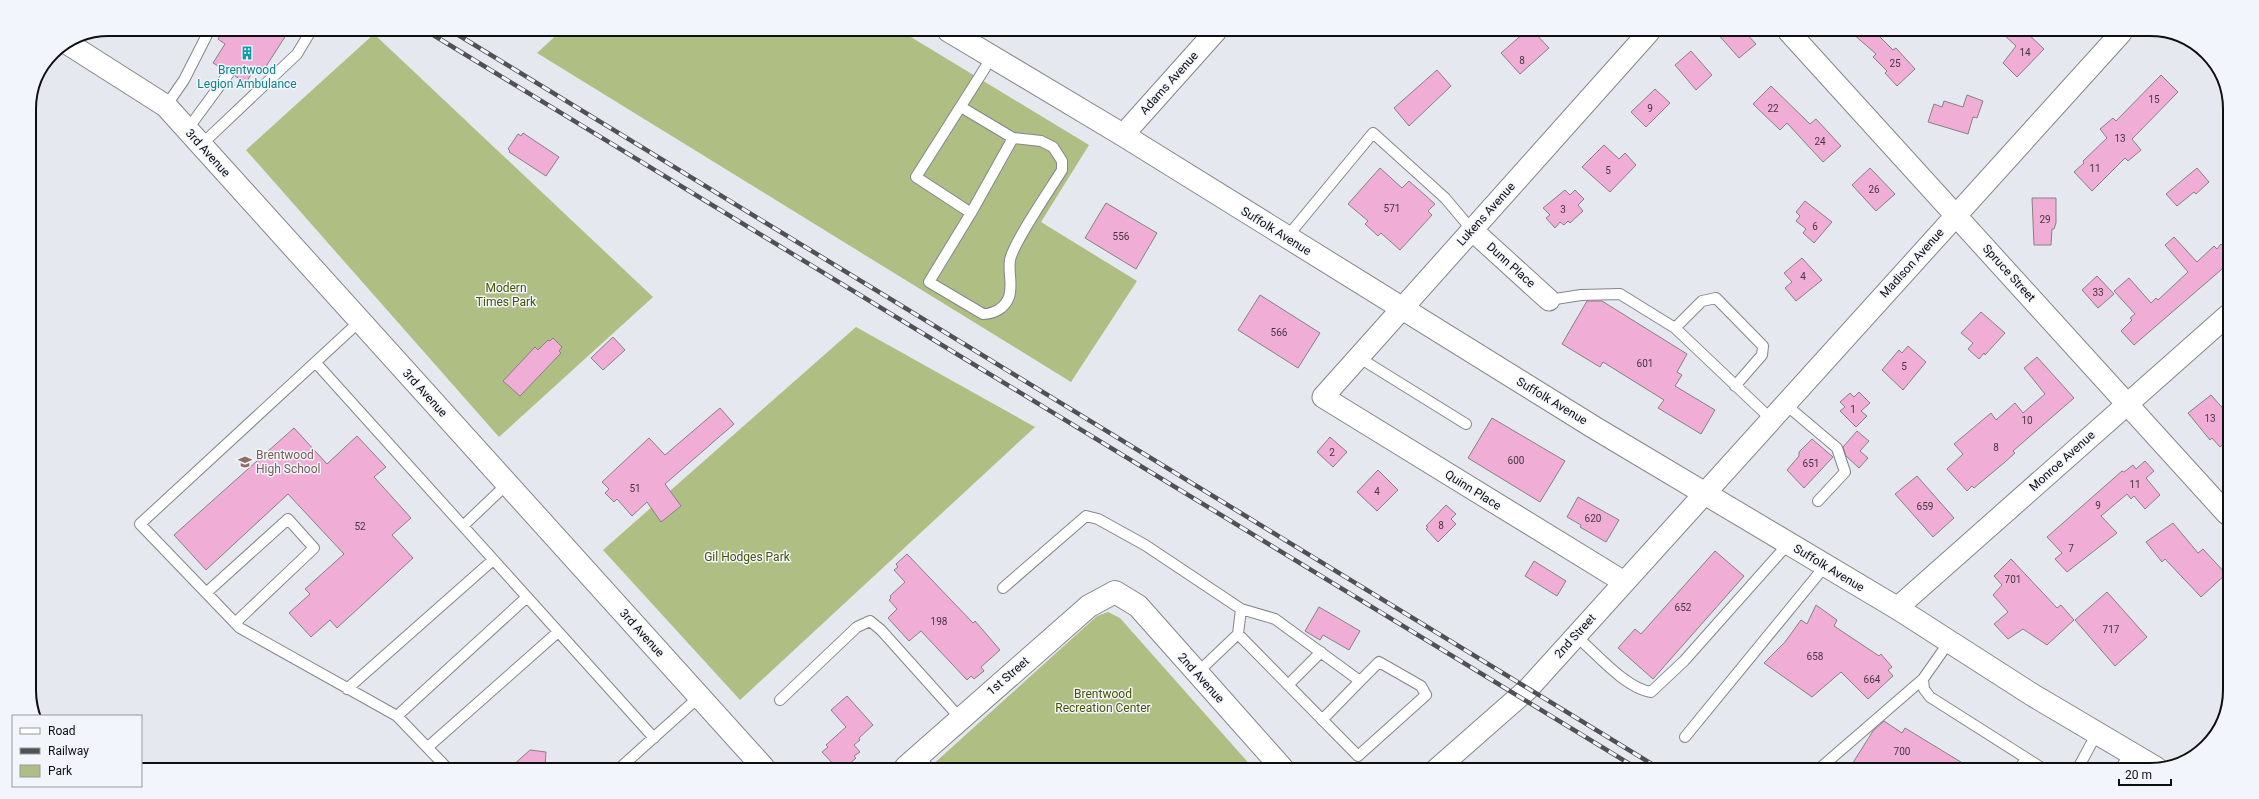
<svg xmlns="http://www.w3.org/2000/svg" width="2259" height="799" font-family="Roboto,sans-serif">
  <style>
    .green { fill: #afbe83 }
    .building { fill: #f0add6; stroke: #878184 }
    .lines { fill: none; stroke-linecap: round; stroke-linejoin: round }
    .service-casing { stroke: #84868c; stroke-width: 12 }
    .minor-casing { stroke: #84868c; stroke-width: 23 }
    .tertiary-casing { stroke: #84868c; stroke-width: 24 }
    .secondary-casing { stroke: #84868c; stroke-width: 24 }
    .service { stroke: #fff; stroke-width: 10 }
    .minor { stroke: #fff; stroke-width: 21 }
    .tertiary { stroke: #fff; stroke-width: 22 }
    .secondary { stroke: #fff; stroke-width: 22 }
    .rail-casing { stroke: #4f5154; stroke-width: 4.5 }
    .rail { stroke: #f2f5fb; stroke-width: 3; stroke-dasharray: 9; stroke-linecap: butt }
    .labels { text-anchor: middle; stroke-width: 3; stroke-linejoin: round; paint-order: stroke }
    .number-label { font-size: 10px; fill: #463642 }
    .culture-label { font-size: 12px; fill: #0d838f; stroke: #f2f5fb }
    .street-label { font-size: 12px; fill: #0e0f11; stroke: #f2f5fb }
    .park-label { font-size: 12px; fill: #475401; stroke: #f2f5fb }
    .education-label { font-size: 12px; fill: #785e54; stroke: #f2f5fb; text-anchor: start }
    .rim { fill: none; stroke: #0e0f11; stroke-width: 2 }
  </style>
  <rect width="100%" height="100%" fill="#e5e8ee"/>
  <path class="green" d="M562 30H748L758 37 765 30 901 31 1089 145 1041 222 1137 281 1071 382 537 53Z
    M374 34 653 297 499 437 246 150Z
    M856 327 1035 427 740 700 603 550Z
    M1108 612 1120 618 1253 768H929L1097 616Z"/>
  <path class="building" d="M224 29H290L265 68 260 73 254 69 246 83 235 76V71L233 68 227 67 224 69 213 63 225 44 218 39Z
    M1525 32H1534L1549 48 1520 74 1501 53Z
    M1716 32H1745L1756 44 1739 58Z
    M1852 33H1876L1893 50 1896 48 1915 69 1897 86 1885 73 1887 71 1873 57 1876 54Z
    M2002 33H2027L2044 49 2017 77 2003 63 2016 46Z
    M1691 51 1712 75 1696 90 1675 65Z
    M1437 70 1451 86 1409 126 1394 108Z
    M2161 75 2178 92 2132 139 2141 150 2128 161 2125 158 2092 191 2074 172 2084 163 2083 161 2107 138 2100 129 2113 118 2116 121Z
    M1771 86 1810 124 1816 119 1841 146 1823 162 1787 123 1780 130 1753 104Z
    M1655 89 1670 103 1646 127 1631 112Z
    M1967 95 1983 101 1977 118 1973 117 1968 134 1928 122 1934 104 1942 107 1944 101 1963 107Z
    M523 133 559 157 546 176 509 152 510 151 508 149 518 134 521 136Z
    M1604 145 1619 159 1625 153 1636 165 1610 192 1582 167Z
    M1380 168 1402 188 1409 181 1435 204 1428 211 1432 215 1400 250 1381 233 1378 236 1365 224 1368 221 1348 204Z
    M1870 168 1895 194 1876 211 1852 185Z
    M2197 168 2209 182 2196 194 2194 192 2177 206 2166 194Z
    M1565 190 1570 195 1575 190 1584 199 1578 205 1583 211 1570 223 1568 221 1564 225 1560 222 1555 228 1546 218 1550 215 1543 208Z
    M2032 198H2056V223L2054 229H2052L2051 245H2034Z
    M1805 201 1832 222 1814 243 1803 233 1806 229 1796 221 1800 216 1796 212Z
    M1106 203 1157 233 1136 269 1085 238Z
    M2174 237 2197 262 2214 246 2217 249 2221 244 2229 252V263L2134 345 2121 331 2132 320 2130 318 2135 314 2114 291 2129 278 2151 303 2156 298 2158 300 2188 272 2165 245Z
    M1802 258 1822 280 1796 301 1785 288 1792 282 1784 273Z
    M2097 276 2114 294 2098 308 2082 290Z
    M1260 295 1320 333 1298 368 1238 330Z
    M1587 301H1602L1687 354 1677 372 1682 375 1675 386 1715 410 1701 434 1658 408 1664 400 1603 362 1600 367 1562 344Z
    M1981 312 2005 333 1985 355 1984 353 1979 359 1968 349 1973 343 1961 333Z
    M613 337 625 350 603 370 591 358Z
    M553 338 562 347 559 351 561 353 520 396 503 381 535 347 538 350 548 340 550 341Z
    M1908 346 1926 362 1903 390 1882 370 1899 350 1902 353Z
    M2037 357 2074 398 2013 451 2015 453 2005 462 1974 488 1972 486 1967 491 1947 469 1963 454 1954 444 1991 413 1996 420 2015 403 2023 413 2045 394 2024 368Z
    M1859 392 1870 403 1861 411 1867 416 1856 427 1840 411 1845 407 1840 402 1850 393 1854 397Z
    M2211 395 2228 414V440L2220 447 2212 438 2210 440 2188 413Z
    M720 408 734 424 665 484 681 506 661 522 647 502 632 516 617 499 614 502 605 493 609 489 602 482 649 438 665 455Z
    M1492 418 1565 461 1540 502 1468 458Z
    M294 428 327 464 357 436 386 467 374 477 411 518 392 535 413 558 337 628 330 620 311 637 289 613 310 594 305 589 344 554 288 494 206 570 174 535Z
    M1857 431 1869 441 1860 451 1868 458 1859 468 1846 456 1843 447Z
    M1330 437 1347 452 1333 467 1317 452Z
    M1812 439 1833 457 1804 488 1787 470 1799 456V452Z
    M2145 461 2154 471 2146 478 2160 495 2145 509 2134 496 2131 499 2127 494 2101 516 2117 533 2067 572 2055 559 2062 553 2047 537 2122 471 2124 472 2133 465 2136 469Z
    M1378 470 1398 490 1377 511 1357 492Z
    M1917 476 1954 518 1933 537 1895 494Z
    M1578 497 1619 520 1606 542 1580 527 1581 525 1567 517Z
    M1446 505 1456 514 1451 519 1456 524 1438 542 1426 529 1428 527 1426 526Z
    M2173 523 2198 553 2203 549 2226 574 2201 597 2165 559 2162 562 2146 542Z
    M1715 551 1744 576 1653 679 1618 648 1635 629 1641 634Z
    M907 554 973 623 975 621 1000 650 981 667 984 671 974 679 971 676 967 680 921 631 909 641 888 618 897 609 889 600 891 598 890 596 905 582 894 570 898 567 896 564Z
    M2011 559 2057 608 2061 605 2074 620 2047 645 2023 629 2008 639 1994 624 2008 612 1993 595 2002 585 1994 576Z
    M1534 561 1566 581 1557 596 1525 576Z
    M2107 592 2147 637 2115 666 2075 620Z
    M1816 605 1837 620 1834 626 1879 656 1881 654 1892 667 1888 670 1893 676 1868 699 1841 672 1812 697 1764 663 1785 642 1801 620 1807 624Z
    M1319 607 1360 631 1349 650 1323 635 1320 640 1305 631Z
    M847 696 873 725 859 738 860 740 854 745 860 752 854 756 856 758 846 767H836L822 752 828 747 826 745 846 727 831 710Z
    M1884 721 1902 733 1905 728 1974 770 1849 769 1873 731Z
    M530 750 546 752 545 767H511Z"/>
  <g class="lines">
    <g class="service-casing">
      <path id="service" d="M166 106 184 80 210 29
        M961 107 1013 138 1041 141 1053 147 1062 161V170C1051 188 1013 243 1010 260 1008 272 1013 285 1009 297 1005 308 994 314 983 314L929 282 971 213 916 177 992 57
        M187 130 229 73
        M201 145 297 54 312 29
        M971 213 1013 138
        M1287 237 1373 133 1445 198 1472 230
        M1549 300 1581 295 1620 294 1675 328 1771 419
        M360 321 140 524 240 628 397 716
        M1675 328 1702 301 1716 298 1763 346 1762 355 1735 386
        M1358 357 1466 424
        M316 363 527 597 397 716 446 767
        M1785 404 1837 448 1845 472 1818 501
        M463 526 507 484
        M1003 588 1086 516 1098 519 1145 545 1241 609 1238 634 1197 673
        M206 593 288 519 314 548 235 623
        M527 597 654 738
        M1238 634 1358 756 1426 695 1421 686 1379 662 1360 681 1275 619 1241 609
        M1576 636C1596 653 1625 688 1651 692L1684 661 1788 544
        M1949 642 1923 679 1924 689 1930 697 2045 770
        M1288 685 1321 652
        M347 689 493 560
        M780 700 857 627 870 621 881 630 960 718
        M1322 720 1360 681
        M1685 737 1825 566
        M428 747 558 632
        M918 756 929 768
        M621 767 700 696
        M1819 769 1923 679
        M2019 770 2026 758
        M2077 770 2097 733
        M2120 770 2130 752"/>
    </g>
    <g class="minor-casing">
      <path id="minor" d="M1789 32 2227 514
        M1123 135 1216 31
        M1472 230 1549 300
        M1624 582 1323 397 1649 32
        M1897 608 2228 315
        M1437 769 1528 689 2121 33"/>
    </g>
    <g class="tertiary-casing">
      <path id="tertiary" d="M67 43 166 106 763 767
        M906 767 1089 606 1115 592 1138 606 1282 768"/>
    </g>
    <g class="secondary-casing">
      <path id="secondary" d="M949 31 1123 135 1595 428 1897 608 2031 694 2156 768"/>
    </g>
    <use href="#service" class="service"/>
    <use href="#minor" class="minor"/>
    <use href="#tertiary" class="tertiary"/>
    <use href="#secondary" class="secondary"/>
    <g class="rail-casing">
      <path id="rail" d="M425 30 1638 769
        M450 30 1660 769"/>
    </g>
    <use href="#rail" class="rail"/>
  </g>
  <defs>
    <g id="building-bare" transform="scale(1.08)"><path d="M-4-6H4V6H1V3H-1V6H-4ZM-2.5-4.3h1.7v1.8h-1.7ZM.8-4.3h1.7v1.8H.8ZM-2.5-1h1.7V.8h-1.7ZM.8-1h1.7V.8H.8Z" fill="#0f9aa8" stroke="#f2f5fb" stroke-width="2.5" paint-order="stroke"/></g>
    <g id="school-bare" transform="scale(1.08)"><path d="M0-5L7-2L0 1L-7-2ZM-4 1L0 2.5L4 1V4Q0 6-4 4Z" fill="#8d6e63" stroke="#f2f5fb" stroke-width="2.5" paint-order="stroke"/></g>
  </defs>
  <g fill-rule="evenodd">
    <use href="#building-bare" x="247" y="53"/>
    <use href="#school-bare" x="245" y="462"/>
  </g>
  <g class="labels">
    <g class="number-label">
      <text x="2025" y="56">14</text>
      <text x="1522" y="64">8</text>
      <text x="1895" y="67">25</text>
      <text x="2154" y="103">15</text>
      <text x="1650" y="112">9</text>
      <text x="1773" y="112">22</text>
      <text x="2120" y="142">13</text>
      <text x="1820" y="145">24</text>
      <text x="2095" y="172">11</text>
      <text x="1608" y="174">5</text>
      <text x="1874" y="193">26</text>
      <text x="1392" y="212">571</text>
      <text x="1563" y="213">3</text>
      <text x="2045" y="223">29</text>
      <text x="1815" y="230">6</text>
      <text x="1121" y="240">556</text>
      <text x="1803" y="280">4</text>
      <text x="2098" y="296">33</text>
      <text x="1279" y="336">566</text>
      <text x="1645" y="367">601</text>
      <text x="1904" y="370">5</text>
      <text x="1853" y="413">1</text>
      <text x="2210" y="422">13</text>
      <text x="2027" y="424">10</text>
      <text x="1996" y="451">8</text>
      <text x="1332" y="456">2</text>
      <text x="1516" y="464">600</text>
      <text x="1811" y="467">651</text>
      <text x="2135" y="488">11</text>
      <text x="635" y="492">51</text>
      <text x="1377" y="495">4</text>
      <text x="2098" y="509">9</text>
      <text x="1925" y="510">659</text>
      <text x="1593" y="522">620</text>
      <text x="1441" y="529">8</text>
      <text x="360" y="530">52</text>
      <text x="2071" y="552">7</text>
      <text x="2013" y="583">701</text>
      <text x="1683" y="611">652</text>
      <text x="939" y="625">198</text>
      <text x="2111" y="633">717</text>
      <text x="1815" y="660">658</text>
      <text x="1872" y="683">664</text>
      <text x="1902" y="755">700</text>
    </g>
    <g class="culture-label">
      <text x="247" y="74">Brentwood<tspan x="247" dy="14">Legion Ambulance</tspan></text>
    </g>
    <g class="street-label">
      <text transform="translate(1169 83) rotate(-48)" y="4">Adams Avenue</text>
      <text transform="translate(208 153) rotate(48)" y="4">3rd Avenue</text>
      <text transform="translate(1486 214) rotate(-48)" y="4">Lukens Avenue</text>
      <text transform="translate(1276 231) rotate(32)" y="4">Suffolk Avenue</text>
      <text transform="translate(1912 263) rotate(-48)" y="4">Madison Avenue</text>
      <text transform="translate(1511 265) rotate(42)" y="4">Dunn Place</text>
      <text transform="translate(2009 273) rotate(48)" y="4">Spruce Street</text>
      <text transform="translate(425 393) rotate(48)" y="4">3rd Avenue</text>
      <text transform="translate(1552 401) rotate(31)" y="4">Suffolk Avenue</text>
      <text transform="translate(2062 461) rotate(-42)" y="4">Monroe Avenue</text>
      <text transform="translate(1473 490) rotate(32)" y="4">Quinn Place</text>
      <text transform="translate(1829 568) rotate(31)" y="4">Suffolk Avenue</text>
      <text transform="translate(642 633) rotate(48)" y="4">3rd Avenue</text>
      <text transform="translate(1575 636) rotate(-48)" y="4">2nd Street</text>
      <text transform="translate(1008 676) rotate(-41)" y="4">1st Street</text>
      <text transform="translate(1201 678) rotate(48)" y="4">2nd Avenue</text>
    </g>
    <g class="park-label">
      <text x="506" y="292">Modern<tspan x="506" dy="14">Times Park</tspan></text>
      <text x="747" y="561">Gil Hodges Park</text>
      <text x="1103" y="698">Brentwood<tspan x="1103" dy="14">Recreation Center</tspan></text>
    </g>
    <g class="education-label">
      <text x="256" y="459">Brentwood<tspan x="256" dy="14">High School</tspan></text>
    </g>
  </g>
  <path d="M0 0H2259V799H0ZM109 36H2150A73 73 0 0 1 2223 109V690A73 73 0 0 1 2150 763H109A73 73 0 0 1 36 690V109A73 73 0 0 1 109 36Z" fill="#f2f5fb" fill-rule="evenodd"/>
  <path class="rim" d="M109 36H2150A73 73 0 0 1 2223 109V690A73 73 0 0 1 2150 763H109A73 73 0 0 1 36 690V109A73 73 0 0 1 109 36Z"/>
  <rect x="12" y="715" width="130" height="72" fill="#f2f5fb" stroke="#97999d"/>
  <rect x="20" y="728" width="20" height="6" fill="#ffffff" stroke="#97999d"/>
  <text x="48" y="735" font-size="12" fill="#0e0f11">Road</text>
  <rect x="20" y="748" width="20" height="6" fill="#4f5154" stroke="#97999d"/>
  <text x="48" y="755" font-size="12" fill="#0e0f11">Railway</text>
  <rect x="20" y="765" width="20" height="12" fill="#afbe83" stroke="#97999d"/>
  <text x="48" y="775" font-size="12" fill="#0e0f11">Park</text>
  <path d="M2119 779v6h52v-6" fill="none" stroke="#0e0f11" stroke-width="2"/>
  <text x="2125" y="779" font-size="12" fill="#0e0f11" stroke="#f2f5fb" stroke-width="3" paint-order="stroke">20 m</text>
</svg>
